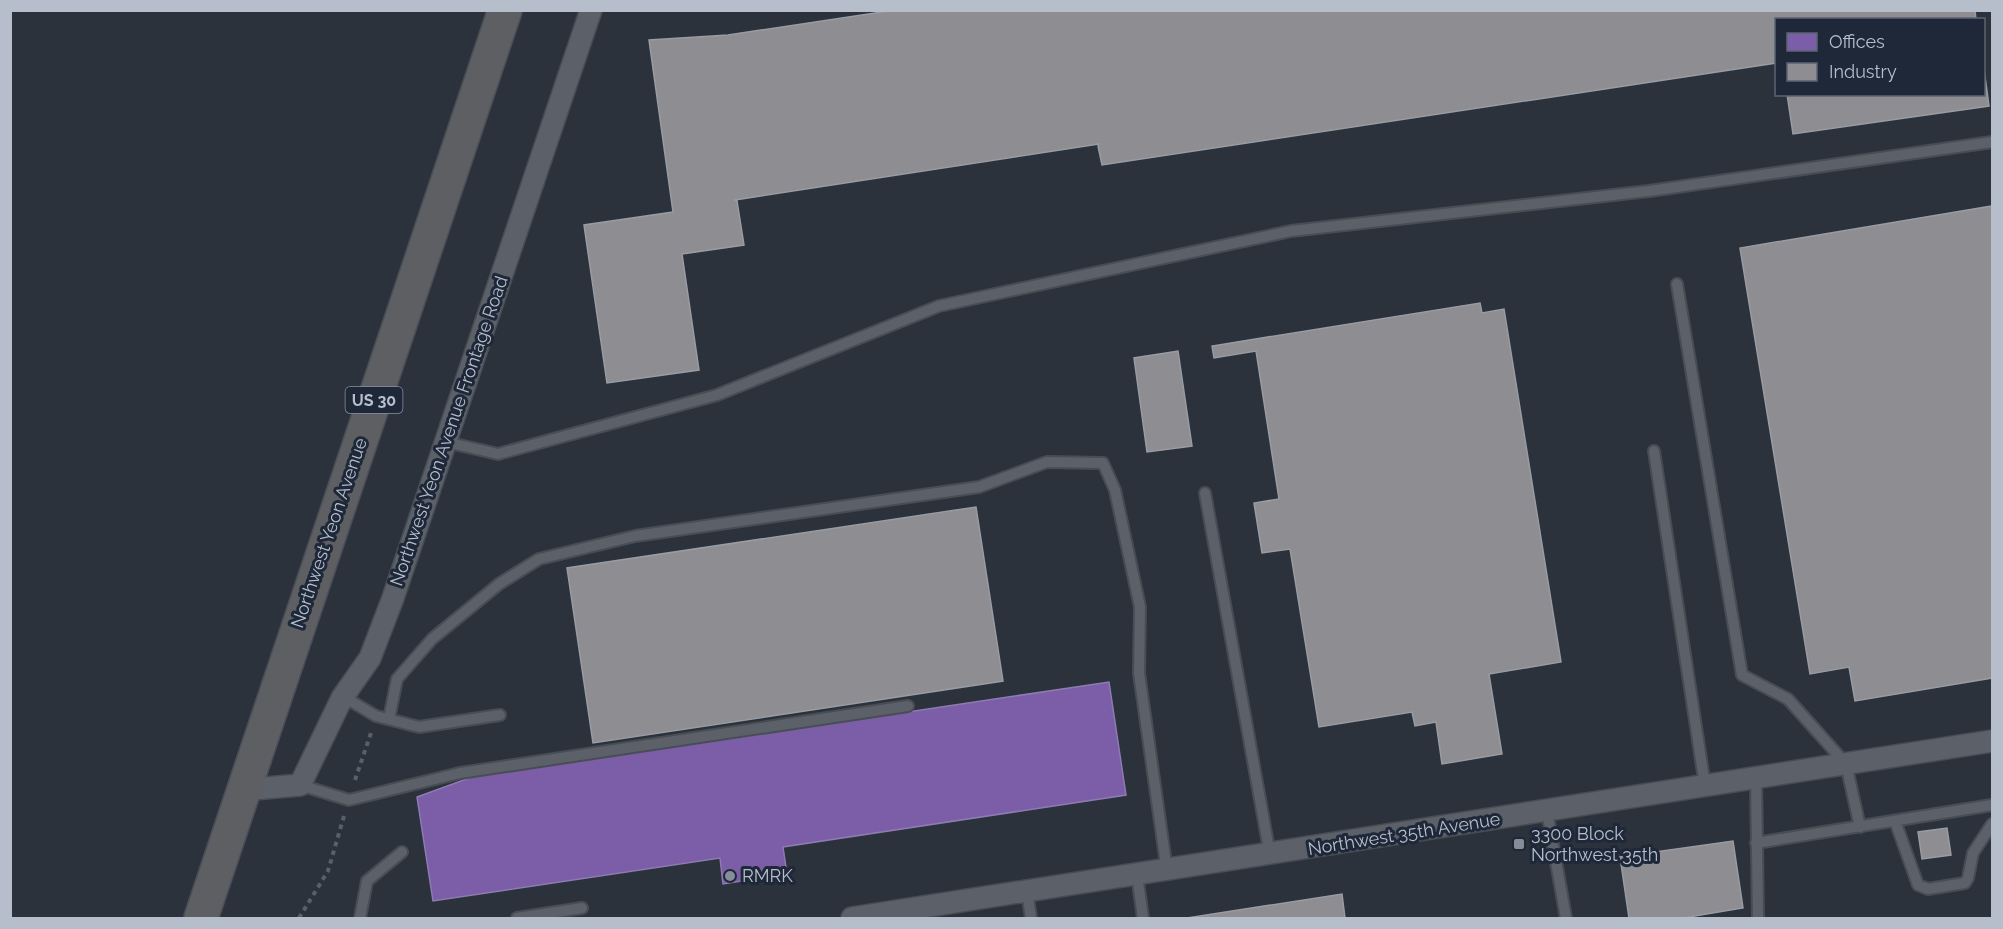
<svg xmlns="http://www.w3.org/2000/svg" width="2003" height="929" font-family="Raleway,sans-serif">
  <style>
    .offices { fill: #7b5ea7; stroke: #8d7bb2; stroke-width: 1.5 }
    .industry { fill: #8d8d92; stroke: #999ca3; stroke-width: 1.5 }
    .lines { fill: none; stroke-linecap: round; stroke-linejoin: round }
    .lane-casing { stroke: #484d54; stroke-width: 14 }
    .street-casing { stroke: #484d54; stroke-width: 24 }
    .highway-casing { stroke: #494e57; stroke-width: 36 }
    .path { stroke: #596066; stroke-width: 4; stroke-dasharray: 4.5 4.5; stroke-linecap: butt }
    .lane { stroke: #5c6169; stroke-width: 10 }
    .street { stroke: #5c6169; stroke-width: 21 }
    .highway { stroke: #5d5f63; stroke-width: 33 }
    .poi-dot { fill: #868d9a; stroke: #1e2838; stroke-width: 2 }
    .labels { text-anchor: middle; stroke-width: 6; stroke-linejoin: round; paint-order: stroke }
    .shield { fill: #1e2838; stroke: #8891a0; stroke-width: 1.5 }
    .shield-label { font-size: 16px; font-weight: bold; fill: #b6becc }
    .street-label { font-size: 18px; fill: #b6becc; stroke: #1e2838 }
    .poi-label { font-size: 18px; fill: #b6becc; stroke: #1e2838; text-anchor: start }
  </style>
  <rect width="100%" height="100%" fill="#2c323c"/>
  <path class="offices" d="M1109 682 1126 795 783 847 787 874 723 884 720 858 433 901 417 797 472 777Z"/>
  <path class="industry" d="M895 10H1975L1976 20H1776V63L1102 165 1098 146 1099 144 735 200 737 201 744 245 682 254 699 370 607 383 584 225 673 212 649 40 728 35Z
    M1984 69 1989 106 1793 134 1787 94H1984Z
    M1992 206V678L1855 701 1849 667 1810 674 1740 248Z
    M1480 303 1482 313 1504 309 1561 662 1489 674 1502 754 1442 764 1436 722 1415 726 1412 712 1319 727 1290 549 1262 553 1254 503 1279 499 1256 351 1214 358 1212 346Z
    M1178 351 1192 446 1147 452 1134 358Z
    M976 507 1003 681 593 743 567 568Z
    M1947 828 1951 855 1922 859 1918 832Z
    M1733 841 1743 908 1683 918H1629L1620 857Z
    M1342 894 1345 918H1187Z"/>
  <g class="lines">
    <g class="lane-casing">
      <path id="lane" d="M1677 284 1742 675 1788 699 1846 764 1860 827
        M446 442 498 454 717 395 939 306 1291 231 1649 191 1992 142
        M1654 451 1705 786
        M1205 493 1270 855
        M342 698 354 703 376 716 419 727 500 715
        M389 719 397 679 432 639 499 584 539 559 635 536 979 487 1047 462 1103 463 1115 490 1140 607 1139 673 1167 871
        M1756 778 1758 918
        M300 785 349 800 460 773 908 706
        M1547 811 1566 918
        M1895 821 1918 885 1928 889 1965 883 1968 878 1973 853 1992 824
        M1756 843 1992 805
        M1137 875 1143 918
        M1027 892 1031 918
        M360 918 367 881 402 852
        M517 918 582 908"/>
    </g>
    <g class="street-casing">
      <path id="street" d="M243 790 300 785 342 698 370 658 393 598 591 10
        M852 918 1992 741"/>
    </g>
    <g class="highway-casing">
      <path id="highway" d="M201 918 505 10"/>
    </g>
    <path class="path" d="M355 780 371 733
      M299 918 328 871 344 816"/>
    <use href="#lane" class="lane"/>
    <use href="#street" class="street"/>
    <use href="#highway" class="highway"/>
  </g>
  <g class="poi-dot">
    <rect x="1513" y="838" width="12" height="12" rx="3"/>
    <circle cx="730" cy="876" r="6"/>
  </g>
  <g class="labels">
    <rect class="shield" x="345.5" y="387" width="57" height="26" rx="4.5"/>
    <g class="shield-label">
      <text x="374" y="406">US 30</text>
    </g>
    <g class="street-label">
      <text transform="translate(449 431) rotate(-71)" y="6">Northwest Yeon Avenue Frontage Road</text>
      <text transform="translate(329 533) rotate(-71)" y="6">Northwest Yeon Avenue</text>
      <text transform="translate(1404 834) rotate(-9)" y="6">Northwest 35th Avenue</text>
    </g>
    <g class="poi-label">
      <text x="1531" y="840">3300 Block<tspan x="1531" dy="21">Northwest 35th</tspan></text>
      <text x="742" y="882">RMRK</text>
    </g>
  </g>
  <rect width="2003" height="929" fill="none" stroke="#b6becc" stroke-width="24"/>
  <rect x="1775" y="18" width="210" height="78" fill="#1e2838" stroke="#5b6473" stroke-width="1.5"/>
  <rect x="1787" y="33" width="30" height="18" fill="#7b5ea7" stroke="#5b6473" stroke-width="1.5"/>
  <text x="1829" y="48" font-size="18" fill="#b6becc">Offices</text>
  <rect x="1787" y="63" width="30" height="18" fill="#8d8d92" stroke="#5b6473" stroke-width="1.5"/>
  <text x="1829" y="78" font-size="18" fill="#b6becc">Industry</text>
</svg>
